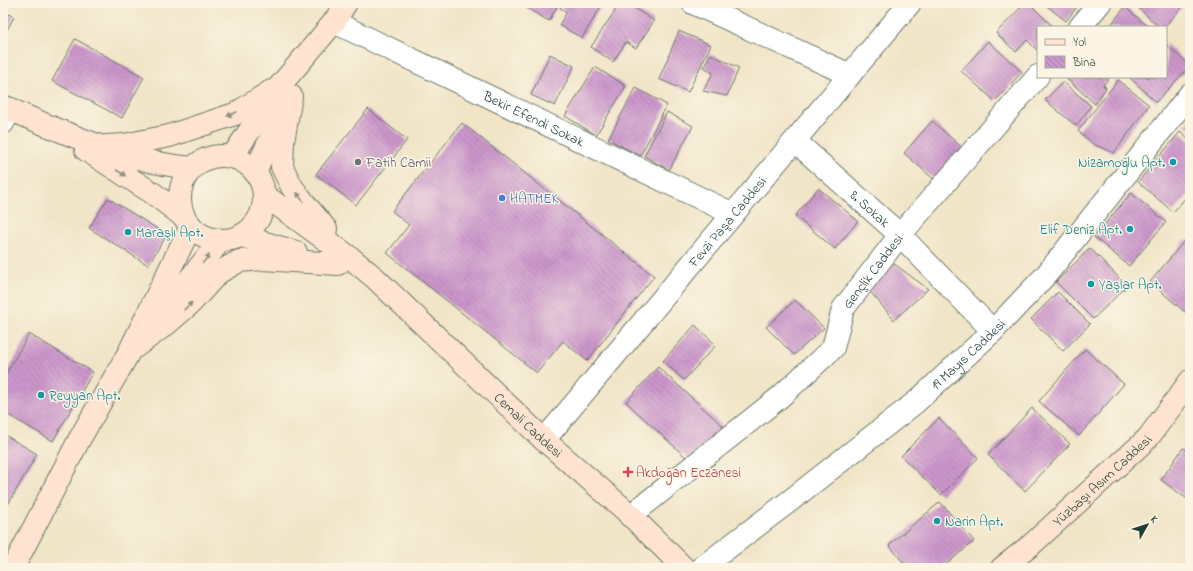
<svg xmlns="http://www.w3.org/2000/svg" width="1193" height="571" font-family="'Indie Flower',sans-serif">
  <style>
    .building { fill: url(#building-back-hatch) }
    .lines { fill: none; stroke-linecap: round; stroke-linejoin: round }
    .street-casing { stroke: #687868; stroke-width: 24 }
    .secondary-casing { stroke: #687868; stroke-width: 24 }
    .street { stroke: #fff; stroke-width: 22 }
    .secondary { stroke: #fee3d1; stroke-width: 22 }
    .oneway { fill: #8e9082 }
    .worship-dot { fill: #6b7280; stroke: #fcf5e5; stroke-width: 1.5 }
    .culture-dot { fill: #0f9aa8; stroke: #fcf5e5; stroke-width: 1.5 }
    .shop-dot { fill: #3f7fe0; stroke: #fcf5e5; stroke-width: 1.5 }
    .health-dot { fill: #e0444e; stroke: #fcf5e5; stroke-width: 1.5 }
    .labels { text-anchor: middle; stroke-width: 3; stroke-linejoin: round; paint-order: stroke }
    .street-label { font-size: 14px; fill: #1f3d34; stroke: #fcf5e5 }
    .worship-label { font-size: 14px; fill: #5b616d; stroke: #fcf5e5; text-anchor: start }
    .culture-label { font-size: 14px; fill: #0d838f; stroke: #fcf5e5; text-anchor: start }
    .shop-label { font-size: 14px; fill: #366cbe; stroke: #fcf5e5; text-anchor: start }
    .health-label { font-size: 14px; fill: #be3a42; stroke: #fcf5e5; text-anchor: start }
  </style>
  <defs>
    <pattern id="building-back-hatch" width="6" height="6" patternUnits="userSpaceOnUse"><rect width="6" height="6" fill="#cc96cc"/><path d="M-1 5l2 2M0 0l6 6M5-1l2 2" fill="none" stroke="#a57ca6"/></pattern>
  </defs>
  <rect width="100%" height="100%" fill="#fcf5e5"/>
  <filter id="ink" filterUnits="userSpaceOnUse"><feTurbulence type="fractalNoise" baseFrequency=".025" numOctaves="2"/><feDisplacementMap in="SourceGraphic" scale="8" xChannelSelector="R" yChannelSelector="G"/><feConvolveMatrix kernelMatrix="1 2 1 2 8 2 1 2 1" color-interpolation-filters="sRGB"/></filter>
  <filter id="wash" filterUnits="userSpaceOnUse"><feTurbulence type="fractalNoise" baseFrequency=".012" numOctaves="4" result="noise"/><feDisplacementMap in="SourceGraphic" scale="16" xChannelSelector="R" yChannelSelector="G"/><feGaussianBlur stdDeviation="0.9" result="paint"/><feColorMatrix in="noise" values="0 0 0 0 0 0 0 0 0 0 0 0 0 0 0 0 0 1.4 0 .05"/><feComposite in="paint" operator="in"/></filter>
  <g filter="url(#wash)">
    <rect width="100%" height="100%" fill="#f1e5c8"/>
    <g id="blocks">
      <path class="building" d="M523 3H559L549 21 522 5Z
        M563 3H603L582 38 559 25 567 12 560 8Z
        M620 3H627L654 21 636 48 626 42 613 62 591 47Z
        M1025 3H1029L1053 27H1038V51L1027 40 1016 52 996 33Z
        M1043 3H1080L1066 21Z
        M1133 3H1186L1164 27H1159Z
        M1125 7 1149 27H1109Z
        M3 11 14 17 3 37Z
        M679 31 711 45 688 92 659 79Z
        M75 39 144 77 122 118 52 81Z
        M988 41 1022 72 995 101 961 71Z
        M1166 44 1190 66 1156 102 1129 77H1166Z
        M550 54 574 66 555 106 531 95Z
        M710 54 739 68 727 96 703 91 713 73 704 67Z
        M595 67 626 86 596 135 565 116Z
        M1068 77H1110L1103 85 1106 88 1095 104 1067 79Z
        M1118 80 1149 105 1114 153 1093 144 1078 131Z
        M1063 82 1091 106 1076 126 1045 100Z
        M636 88 667 105 640 156 608 139Z
        M368 109 407 140 356 205 316 174Z
        M667 112 693 126 669 170 644 156Z
        M1190 120V128L1186 125Z
        M932 121 966 151 938 183 904 153Z
        M462 123 654 276 587 361 563 341 537 373 387 253 409 225 392 211Z
        M1180 132 1190 141V193L1173 212 1138 182Z
        M818 188 858 221 835 249 795 216Z
        M1131 193 1166 222 1129 266 1094 237Z
        M108 198 167 235 148 265 89 228Z
        M1186 239 1190 242V306L1185 312 1150 282Z
        M1090 248 1127 286 1093 319 1056 282Z
        M893 263 928 289 894 320 868 289Z
        M1058 292 1090 324 1063 351 1031 319Z
        M795 300 824 328 794 355 766 327Z
        M695 325 716 345 684 380 663 361Z
        M29 334 93 372 53 441 3 412V379Z
        M1085 349 1124 384 1079 436 1039 401Z
        M658 367 723 426 690 461 626 402Z
        M1032 408 1070 444 1025 491 988 455Z
        M939 418 978 458 941 495 901 456Z
        M3 434 37 454 3 513Z
        M1183 448 1190 452V501L1161 480Z
        M940 502 974 541 942 568H908L889 545Z"/>
    </g>
  </g>
  <g filter="url(#ink)">
    <use href="#blocks" fill-opacity="0" stroke="#687868" stroke-width="1"/>
    <g class="lines">
      <g class="street-casing">
        <g id="street">
          <path d="M693 3 850 75"/>
          <path id="s1" d="M334 22 733 214"/>
          <path d="M1080 27 1100 3"/>
          <path d="M3 123 11 109"/>
          <path id="s2" d="M795 141 900 235 993 331"/>
          <path id="s3" d="M544 440 910 3"/>
          <path id="s4" d="M630 516 780 397 833 348 843 309 900 235 1038 76"/>
          <path id="s5" d="M701 568 791 500 916 402 993 331 1046 275 1190 94"/>
        </g>
      </g>
      <g class="secondary-casing">
        <g id="secondary">
          <path d="M291 96 283 142 282 167 292 187 305 204 326 229"/>
          <path d="M3 106C47 126 91 145 137 158 155 163 173 166 192 168"/>
          <path d="M107 146 124 145 169 136 235 114 271 91"/>
          <path d="M86 150 154 194 184 217"/>
          <circle cx="222" cy="198" r="42"/>
          <path d="M232 157 278 88 334 22 346 3"/>
          <path d="M255 172 280 118"/>
          <path id="s6" d="M264 195 352 259 375 278 544 440 625 510 684 568"/>
          <path d="M241 236 296 252"/>
          <path d="M158 318 221 240"/>
          <path d="M135 347 168 323 191 303 218 273 239 261 263 259 338 264"/>
          <path d="M13 568 79 440 128 354 191 226"/>
          <path id="s7" d="M1002 568 1031 545 1148 438 1190 381"/>
        </g>
      </g>
      <use href="#street" class="street"/>
      <use href="#secondary" class="secondary"/>
    </g>
    <defs><path id="oneway-solid" d="M-6-.8H1V-3.2L6.5 0L1 3.2V.8H-6Z"/></defs>
    <g class="oneway">
      <use href="#oneway-solid" transform="translate(232 114) rotate(157)"/>
      <use href="#oneway-solid" transform="translate(121 173) rotate(33)"/>
      <use href="#oneway-solid" transform="translate(300 197) rotate(-125)"/>
      <use href="#oneway-solid" transform="translate(206 259) rotate(-51)"/>
      <use href="#oneway-solid" transform="translate(188 306) rotate(-43)"/>
    </g>
  </g>
  <circle class="worship-dot" cx="358" cy="162" r="4"/>
  <g class="culture-dot">
    <circle cx="1173" cy="162" r="4"/>
    <circle cx="1130" cy="229" r="4"/>
    <circle cx="128" cy="232" r="4"/>
    <circle cx="1091" cy="284" r="4"/>
    <circle cx="41" cy="395" r="4"/>
    <circle cx="937" cy="521" r="4"/>
  </g>
  <circle class="shop-dot" cx="502" cy="198" r="4"/>
  <path class="health-dot" d="M626 466h4v4h4v4h-4v4h-4v-4h-4v-4h4z"/>
  <g class="labels">
    <g class="street-label">
      <text dy="5" stroke="none"><textPath href="#s1" startOffset="222">Bekir Efendi Sokak</textPath></text>
      <text dy="5" stroke="none"><textPath href="#s2" startOffset="101">8. Sokak</textPath></text>
      <text dy="5" stroke="none"><textPath href="#s3" startOffset="285">Fevzi Paşa Caddesi</textPath></text>
      <text dy="5" stroke="none"><textPath href="#s4" startOffset="352">Gençlik Caddesi</textPath></text>
      <text dy="5" stroke="none"><textPath href="#s5" startOffset="342">19 Mayıs Caddesi</textPath></text>
      <text dy="5" stroke="none"><textPath href="#s6" startOffset="351">Cemali Caddesi</textPath></text>
      <text dy="5" stroke="none"><textPath href="#s7" startOffset="133">Yüzbaşı Asım Caddesi</textPath></text>
    </g>
    <g class="worship-label">
      <text x="366" y="167">Fatih Camii</text>
    </g>
    <g class="culture-label">
      <text x="1165" y="167" text-anchor="end">Nizamoğlu Apt.</text>
      <text x="1122" y="234" text-anchor="end">Elif Deniz Apt.</text>
      <text x="136" y="237">Maraşlı Apt.</text>
      <text x="1099" y="289">Yaşlar Apt.</text>
      <text x="49" y="400">Reyyan Apt.</text>
      <text x="945" y="526">Narin Apt.</text>
    </g>
    <g class="shop-label">
      <text x="510" y="203">HATMEK</text>
    </g>
    <g class="health-label">
      <text x="636" y="477">Akdoğan Eczanesi</text>
    </g>
  </g>
  <rect width="1193" height="571" fill="none" stroke="#fcf5e5" stroke-width="16"/>
  <rect x="1037" y="26" width="130" height="52" fill="#fcf5e5" stroke="#a4ab9e"/>
  <rect x="1045" y="39" width="20" height="6" fill="#fee3d1" stroke="#a4ab9e"/>
  <text x="1073" y="46" font-size="12" fill="#1f3d34">Yol</text>
  <rect x="1045" y="56" width="20" height="12" fill="url(#building-back-hatch)" stroke="#a4ab9e"/>
  <text x="1073" y="66" font-size="12" fill="#1f3d34">Bina</text>
  <g transform="translate(1147 525) rotate(51)" stroke="#fcf5e5" stroke-width="3" paint-order="stroke">
  <path d="M0-3L7 15L0 10L-7 15Z" fill="#1f3d34"/>
  <text y="-6" font-size="11" font-weight="bold" text-anchor="middle" fill="#1f3d34">K</text>
  </g>
</svg>
